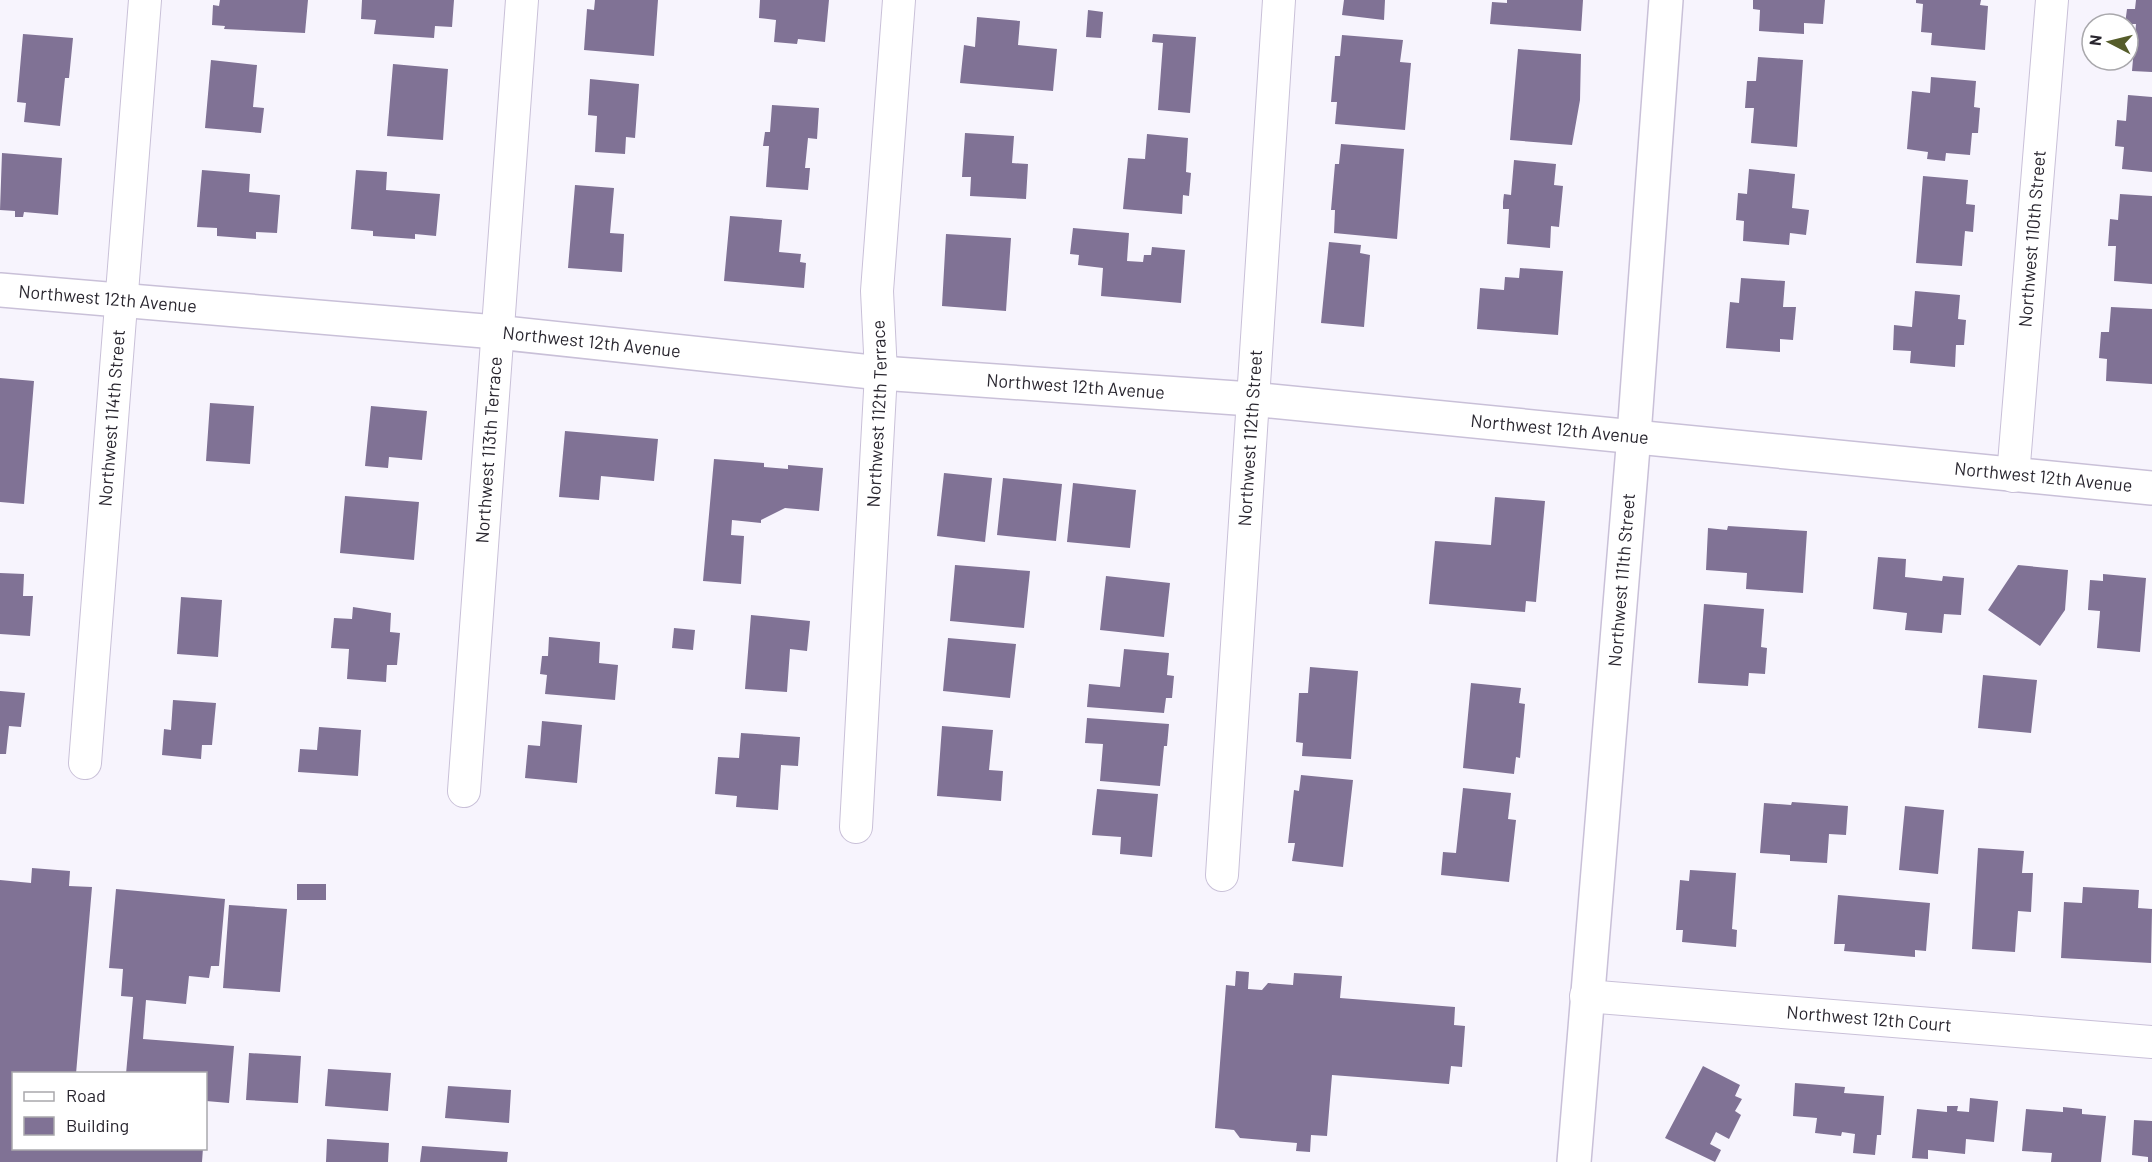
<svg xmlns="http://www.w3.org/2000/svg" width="2152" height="1162" font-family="Barlow,sans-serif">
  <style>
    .building { fill: #807295 }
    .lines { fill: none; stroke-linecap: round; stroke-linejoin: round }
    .street-casing { stroke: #c9c0d8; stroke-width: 34 }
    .secondary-casing { stroke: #c9c0d8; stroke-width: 36 }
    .street { stroke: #fff; stroke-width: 32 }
    .secondary { stroke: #fff; stroke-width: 33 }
    .labels { text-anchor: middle; stroke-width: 4.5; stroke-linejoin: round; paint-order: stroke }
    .street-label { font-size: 18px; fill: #29262f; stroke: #fff }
  </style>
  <rect width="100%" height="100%" fill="#f7f4fd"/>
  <path class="building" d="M220 0H308L305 33 224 29 225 26 212 25 213 5 219 6Z
    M362 0H454L452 27 435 26 434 38 374 34 376 20 361 19Z
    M595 0H658L654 56 584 50 587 9 594 10Z
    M760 0H829L825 42 798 39 797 44 774 42 776 20 759 18Z
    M1344 0H1385L1384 20 1342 15Z
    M1507 0H1583L1581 31 1490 24 1492 2 1507 3Z
    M1753 0H1825L1823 24 1804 23V34L1759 31 1760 10 1753 9Z
    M1916 0H1981L1980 5 1988 6 1985 50 1931 45 1932 33 1921 32 1923 4 1916 3Z
    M2136 0H2152V72L2132 71 2136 24H2125L2127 9H2135Z
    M1088 10 1103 12 1101 38 1086 37Z
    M977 17 1020 21 1018 45 1057 49 1053 91 960 83 964 45 975 47Z
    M23 34 73 38 69 78H65L60 126 24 122 26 103 17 102Z
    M1153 34 1196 37 1190 113 1158 110 1163 43 1152 42Z
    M1342 35 1403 40 1400 62 1411 63 1405 130 1335 124 1337 102H1331L1335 56H1340Z
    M1518 49 1581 54 1580 100 1572 145 1510 140Z
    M1758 57 1803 60 1797 147 1751 143 1754 108H1745L1747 81H1756Z
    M211 60 257 65 253 107 264 108 261 133 205 128Z
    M393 64 448 69 443 140 387 136Z
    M1931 77 1976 81 1974 107 1980 108 1978 133H1972L1970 155 1946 153 1945 161 1927 159 1928 152 1907 149 1912 91 1930 93Z
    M590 79 639 84 635 138 626 137 625 154 595 152 597 116 588 115Z
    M2128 95 2152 97V172L2122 169 2124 147 2115 146 2117 120 2126 121Z
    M772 105 819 108 817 139 808 138 805 168H810L808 190 766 187 769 146H763L765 132H770Z
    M965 133 1014 136 1012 163 1028 164 1026 199 970 196 971 177H962Z
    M1147 134 1188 138 1186 172 1191 173 1189 196 1183 195 1182 214 1123 209 1128 158 1145 159Z
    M1341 144 1404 149 1397 239 1334 233 1335 210H1331L1335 164H1339Z
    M2 153 62 158 58 215 24 212 23 217H15V211L0 210Z
    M1514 160 1556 164 1554 185 1563 186 1559 227 1551 226 1550 248 1507 244 1509 209H1503V202L1504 194 1511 195Z
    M1749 169 1795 174 1792 208 1809 210 1806 235 1790 233 1789 245 1743 241 1744 221 1736 220 1738 193 1747 194Z
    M202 170 250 174 249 192 280 195 277 233 256 232V239L217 236V228L197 227Z
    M356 170 387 172 386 190 440 194 436 236 415 234V239L373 236V231L351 229Z
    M1923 176 1968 180 1966 204 1975 205 1973 232 1965 231 1962 266 1916 263Z
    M575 185 614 188 610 233 624 234 622 272 568 268Z
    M2120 194 2152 196V284L2114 281 2116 246H2108L2110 219 2118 220Z
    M730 216 782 220 779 252 801 254 800 262 806 263 804 288 724 281Z
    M1073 228 1129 233 1127 261 1143 262 1144 255H1151L1152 247 1185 250 1181 303 1101 296 1103 268 1078 265 1079 255 1070 254Z
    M946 234 1011 238 1006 311 942 306Z
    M1329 242 1361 245 1360 253 1370 255 1364 327 1321 323Z
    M1520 268 1563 271 1558 335 1477 329 1480 288 1504 290 1505 277 1519 278Z
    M1741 278 1785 281 1783 307H1796L1793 340 1780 339V352L1726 348 1730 302 1739 303Z
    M1915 291 1960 295 1958 319 1966 320 1964 345H1956L1955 367 1910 363 1911 351 1893 350 1894 325 1912 327Z
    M2111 307 2152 309V384L2106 381 2107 359 2099 358 2101 332H2109Z
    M0 378 34 381 24 504 0 502Z
    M210 403 254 406 250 464 206 461Z
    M371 406 427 411 422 460 389 457 388 468 365 466Z
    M565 431 658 439 654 481 601 476 599 500 559 497Z
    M714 459 764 463V467L788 469V465L823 468 819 511 785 508 761 520V523L732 520 731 535 744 536 741 584 703 581Z
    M944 473 992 478 985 542 937 536Z
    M1003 478 1062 484 1056 541 997 535Z
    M1073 483 1136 490 1130 548 1067 542Z
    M345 496 419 502 414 560 340 553Z
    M1495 497 1545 501 1536 602 1526 601 1525 612 1429 604 1435 541 1491 545Z
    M1728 526 1807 531 1803 593 1746 589 1747 573 1706 570 1708 528 1727 530Z
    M1878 557 1906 559 1905 577 1942 581 1943 576 1964 578 1961 615 1944 614 1942 633 1905 630 1907 613 1873 609Z
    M955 565 1030 571 1024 628 950 621Z
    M2018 565 2068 570 2065 610 2040 646 1988 610Z
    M0 573 24 574 23 596H33L30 636 0 634Z
    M2103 574 2146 578 2140 652 2097 648 2100 611 2088 610 2090 580 2103 581Z
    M1106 576 1170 583 1164 637 1100 630Z
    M181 597 222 600 218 657 177 654Z
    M1704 604 1764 609 1761 647 1767 648 1765 674 1749 673 1748 686 1698 683Z
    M353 607 391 613 390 632 400 633 397 665H387L386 682 347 679 349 649 331 648 334 618 352 619Z
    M751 615 810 621 807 651 790 649 787 692 745 689Z
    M674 628 695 630 693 650 672 648Z
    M549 637 600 642 599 663 618 665 615 700 545 694 547 675 540 674 542 656H548Z
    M948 638 1016 644 1010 698 943 691Z
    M1124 649 1169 653 1167 675 1174 676 1172 698H1166L1164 713 1087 707 1089 684 1120 687Z
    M1310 667 1358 671 1351 759 1302 756 1303 743 1296 742 1299 693H1308Z
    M1983 675 2037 680 2031 733 1978 728Z
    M1471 683 1521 688 1519 703 1525 704 1520 758 1516 757 1514 774 1463 768Z
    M0 691 25 693 21 727 9 726 6 754H0Z
    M173 700 216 703 212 745H202L201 759 162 755 164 729 171 730Z
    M1087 718 1169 724 1167 746H1164L1160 786 1100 781 1103 744 1085 743Z
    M542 721 582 725 577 783 525 778 528 745 540 746Z
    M942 726 993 730 989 770 1003 771 1001 801 937 796Z
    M319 727 361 730 358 776 298 772 300 749 317 750Z
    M741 733 800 737 798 766 781 765 778 810 736 807 737 796 715 794 718 757 739 758Z
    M1301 775 1353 780 1343 867 1292 861 1295 843H1288L1294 790 1299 791Z
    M1463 788 1511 793 1508 819 1516 820 1509 882 1441 875 1443 852 1456 853Z
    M1097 789 1158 794 1152 857 1120 854 1121 837 1092 835Z
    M1792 802 1848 806 1846 835 1829 834 1827 863 1790 861V855L1760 853 1764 803 1791 805Z
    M1905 806 1944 810 1938 874 1899 870Z
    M1978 848 2024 851 2022 873H2033L2031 912 2018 911 2015 952 1972 949Z
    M32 868 70 871 69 886 92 887 76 1074H14V1148H203L202 1162H0V880L31 883Z
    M1690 870 1736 873 1732 929 1737 930 1736 947 1682 942 1683 930H1676L1680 880 1689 881Z
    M297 884H326V900H297Z
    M2083 887 2139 890 2138 908 2152 909 2151 963 2061 958 2064 902 2082 903Z
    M116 889 225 899 219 966H211L209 978 189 976 186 1004 146 1000 143 1039 234 1046 229 1103 206 1101V1074H126L133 997 121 996 123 969 109 968Z
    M1838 895 1930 903 1926 951 1915 950V957L1844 951 1845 944H1834Z
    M229 905 287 909 280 992 223 988Z
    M1236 971 1249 972 1248 989 1262 990 1268 983 1293 985 1294 973 1342 976 1340 998 1455 1007 1454 1025 1465 1026 1462 1067 1451 1066 1449 1084 1332 1075 1327 1136 1311 1135 1310 1152 1296 1151 1297 1143 1240 1138 1234 1130 1215 1128 1226 985 1235 986Z
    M249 1053 301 1056 298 1103 246 1100Z
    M1703 1066 1740 1085 1735 1096 1742 1099 1735 1111 1741 1115 1729 1139 1716 1132 1710 1144 1721 1150 1715 1162 1665 1138Z
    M328 1069 391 1073 388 1111 325 1106Z
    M1795 1083 1845 1087 1844 1093 1884 1096 1881 1135H1877L1875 1155 1853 1153 1855 1134 1842 1132 1841 1136 1815 1133 1817 1118 1793 1116Z
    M448 1086 511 1090 509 1123 445 1118Z
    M1970 1098 1998 1101 1994 1142 1966 1139 1965 1154 1928 1150V1159L1912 1158 1917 1109 1947 1112V1106H1958L1957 1111 1969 1112Z
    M2063 1107 2082 1109V1114L2106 1116 2101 1162H2051L2052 1153 2022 1151 2026 1109 2063 1112Z
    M2134 1120 2152 1121V1162H2148V1157L2132 1155Z
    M327 1139 389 1143 388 1162H326Z
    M422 1146 508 1152 507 1162H420Z"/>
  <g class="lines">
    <g class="street-casing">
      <g id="street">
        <path id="s1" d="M2013 476 2052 0"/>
        <path id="s2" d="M85 763 145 0"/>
        <path id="s3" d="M464 791 522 0"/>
        <path id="s4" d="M856 827 881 373 877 291 899 0"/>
        <path id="s5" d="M1222 875 1279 0"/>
        <path id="s6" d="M1586 996 2152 1042"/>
      </g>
    </g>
    <g class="secondary-casing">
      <g id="secondary">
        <path id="s7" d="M0 290 496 332 881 373 1251 399 2152 488"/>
        <path id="s8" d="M1574 1162 1634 435 1666 0"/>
      </g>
    </g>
    <use href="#street" class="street"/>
    <use href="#secondary" class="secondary"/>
  </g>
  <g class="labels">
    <g class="street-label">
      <text dy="6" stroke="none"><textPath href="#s1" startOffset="238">Northwest 110th Street</textPath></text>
      <text dy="6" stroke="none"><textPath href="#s7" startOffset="108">Northwest 12th Avenue</textPath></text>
      <text dy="6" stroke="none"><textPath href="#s7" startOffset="594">Northwest 12th Avenue</textPath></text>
      <text dy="6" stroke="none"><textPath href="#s7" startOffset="1080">Northwest 12th Avenue</textPath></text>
      <text dy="6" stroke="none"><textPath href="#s4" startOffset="414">Northwest 112th Terrace</textPath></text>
      <text dy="6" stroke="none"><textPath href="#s2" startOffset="346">Northwest 114th Street</textPath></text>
      <text dy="6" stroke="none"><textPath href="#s7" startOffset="1566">Northwest 12th Avenue</textPath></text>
      <text dy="6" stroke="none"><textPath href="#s5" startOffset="438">Northwest 112th Street</textPath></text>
      <text dy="6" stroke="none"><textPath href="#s3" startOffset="342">Northwest 113th Terrace</textPath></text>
      <text dy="6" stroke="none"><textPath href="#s7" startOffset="2052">Northwest 12th Avenue</textPath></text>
      <text dy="6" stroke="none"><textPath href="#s8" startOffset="584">Northwest 111th Street</textPath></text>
      <text dy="6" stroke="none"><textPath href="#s6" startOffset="284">Northwest 12th Court</textPath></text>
    </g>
  </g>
  <rect x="12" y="1072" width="195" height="78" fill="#ffffff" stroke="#a9a8ac" stroke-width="1.5"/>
  <rect x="24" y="1092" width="30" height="9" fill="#ffffff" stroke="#a9a8ac" stroke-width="1.5"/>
  <text x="66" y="1102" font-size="18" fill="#29262f">Road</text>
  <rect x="24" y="1117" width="30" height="18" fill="#807295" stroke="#a9a8ac" stroke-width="1.5"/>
  <text x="66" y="1132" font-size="18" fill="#29262f">Building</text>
  <g transform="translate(2110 42) rotate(277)"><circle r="28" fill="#ffffff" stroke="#a9a8ac" stroke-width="1.5"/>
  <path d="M0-4.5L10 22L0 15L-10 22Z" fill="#555c2a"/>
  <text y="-9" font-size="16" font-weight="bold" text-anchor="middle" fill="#29262f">N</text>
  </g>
</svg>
